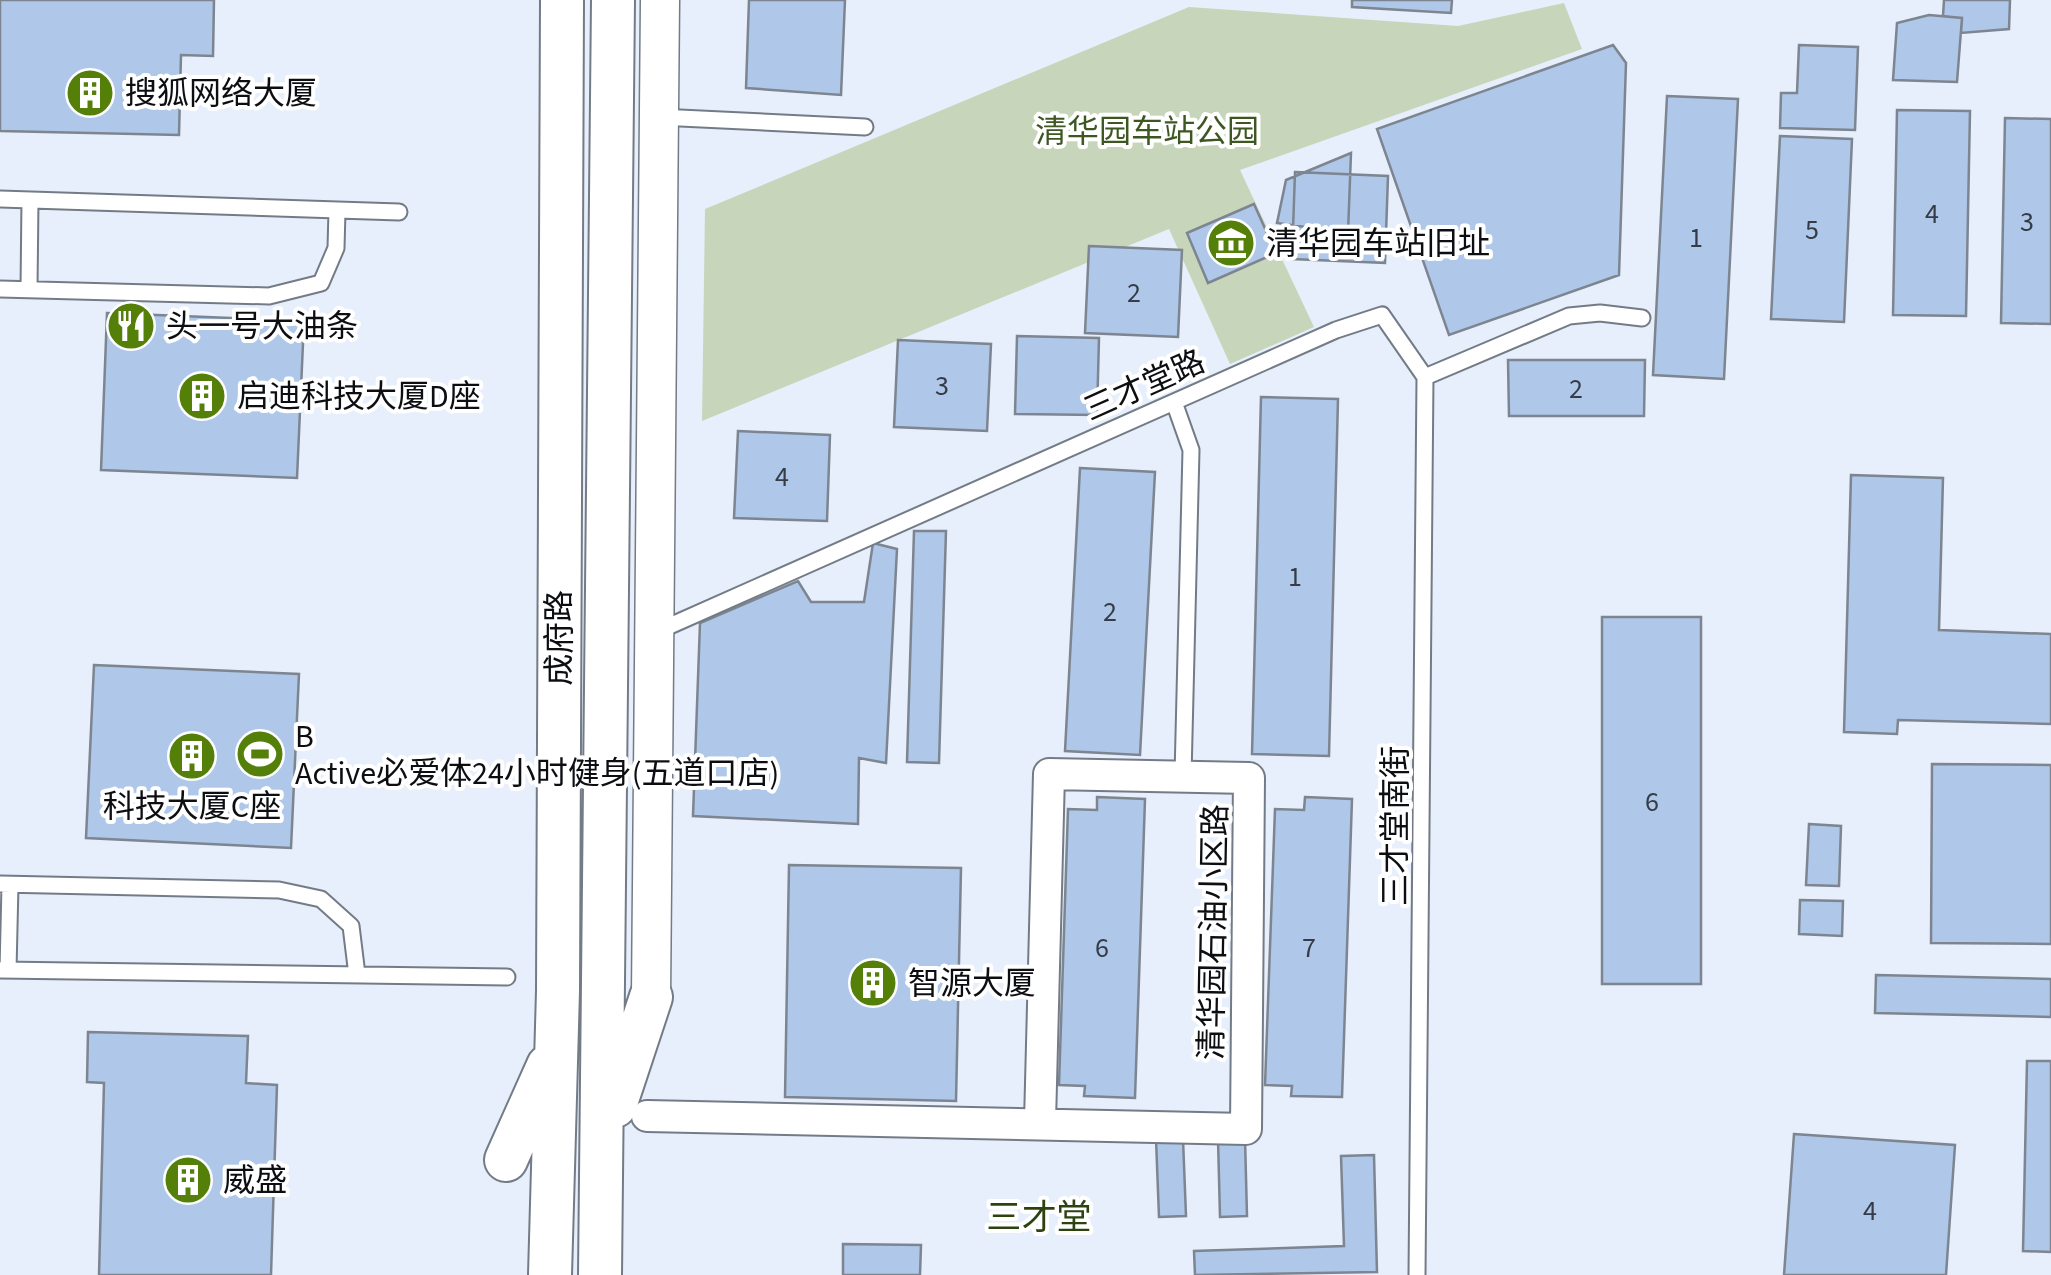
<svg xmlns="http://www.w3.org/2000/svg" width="2051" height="1275" font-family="'Source Sans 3','Noto Sans SC',sans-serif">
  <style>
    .green { fill: #c7d6bb }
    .building { fill: #afc7e8; stroke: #7d8590; stroke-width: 2.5 }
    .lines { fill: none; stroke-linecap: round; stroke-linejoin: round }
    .service-casing { stroke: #737b86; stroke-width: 19 }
    .minor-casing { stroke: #737b86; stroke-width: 34 }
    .tertiary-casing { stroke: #737b86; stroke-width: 41 }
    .secondary-casing { stroke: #737b86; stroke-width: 46 }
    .service { stroke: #fff; stroke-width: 15 }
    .minor { stroke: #fff; stroke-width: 30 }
    .tertiary { stroke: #fff; stroke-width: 38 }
    .secondary { stroke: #fff; stroke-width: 42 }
    .labels { text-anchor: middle; stroke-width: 8; stroke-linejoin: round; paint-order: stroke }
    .number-label { font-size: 28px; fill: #353c48 }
    .poi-label { font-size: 32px; fill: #0c0e12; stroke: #fff; text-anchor: start }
    .park-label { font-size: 32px; fill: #3e5722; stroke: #fff }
    .street-label { font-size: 32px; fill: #0c0e12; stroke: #fff }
    .neighbourhood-label { font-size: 35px; fill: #2c4310; stroke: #fff }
  </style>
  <rect width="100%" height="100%" fill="#e6effb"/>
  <path class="green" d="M1564 3 1582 49 1240 170 1314 327 1230 364 1169 229 702 421 705 209 1189 7 1458 26Z"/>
  <path class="building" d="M0 0H214L213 56 181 55 179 135 0 131Z
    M749 0H845L841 95 746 88Z
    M1352 0H1452L1451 13 1352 7Z
    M1944 0H2010L2009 29 1961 33 1962 18 1943 16Z
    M1929 15 1962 18 1957 82 1893 80 1897 23Z
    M1613 45 1626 63 1619 275 1449 335 1377 129Z
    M1799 45 1858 47 1855 130 1780 128 1781 93H1797Z
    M1667 96 1738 99 1724 379 1653 375Z
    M1897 110 1970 111 1966 316 1893 315Z
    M2005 118 2051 119V324L2001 323Z
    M1780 136 1852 139 1844 322 1771 319Z
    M1351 153 1348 233 1277 223 1286 180Z
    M1295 172 1388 176 1385 263 1292 259Z
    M1254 204 1276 253 1208 283 1187 233Z
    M1089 246 1182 250 1178 337 1085 333Z
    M107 313 304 321 297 478 101 470Z
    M1017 336 1099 338 1097 415 1015 414Z
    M898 340 991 344 987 431 894 427Z
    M1508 360H1645L1644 416H1509Z
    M1261 397 1338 399 1329 756 1252 754Z
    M738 431 830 435 827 521 734 518Z
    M1080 468 1155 472 1140 755 1065 751Z
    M1851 475 1943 478 1939 630 2051 634V724L1898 720 1897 734 1844 732Z
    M914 531H946L939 763 907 762Z
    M873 543 897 549 886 763 859 758 858 824 693 816 700 623 798 581 811 602H864Z
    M1602 617H1701V984H1602Z
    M94 665 299 674 291 848 86 838Z
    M1932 764 2051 765V944L1931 943Z
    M1097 797 1145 799 1135 1098 1084 1096 1085 1086 1059 1085 1068 809 1097 810Z
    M1305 797 1352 799 1342 1097 1291 1096 1292 1086 1265 1085 1275 809 1304 810Z
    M1809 824 1841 826 1839 886 1806 885Z
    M789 865 961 868 956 1101 785 1097Z
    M1800 900 1843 901 1842 936 1799 934Z
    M1876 975 2051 979V1017L1875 1013Z
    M88 1032 248 1036 246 1083 277 1085 271 1275H99L104 1083 87 1082Z
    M2027 1061H2051V1252L2023 1251Z
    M1794 1134 1955 1145 1946 1275H1784Z
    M1245 1138 1247 1216 1220 1217 1218 1139Z
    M1156 1139H1183L1186 1216 1159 1217Z
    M1374 1155 1377 1272 1195 1275 1194 1251 1344 1246 1341 1156Z
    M843 1244 921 1245 920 1275H843Z"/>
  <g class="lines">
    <g class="service-casing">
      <path id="service" d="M659 117 865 127
        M0 199 399 212
        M0 289 269 296 321 283 336 248 337 211
        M29 289 30 200
        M1174 402 1191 450 1183 776
        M656 632 1336 330 1382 315 1425 377 1569 316 1600 313 1642 318
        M0 884 279 890 321 899 351 926 357 975
        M0 970 507 977
        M8 970 10 885
        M1417 1275 1425 377"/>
    </g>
    <g class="minor-casing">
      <path id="minor" d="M647 1116 1246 1129 1249 778 1049 774 1040 1122"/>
    </g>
    <g class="tertiary-casing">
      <path id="tertiary" d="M651 997 660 0"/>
    </g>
    <g class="secondary-casing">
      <path id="secondary" d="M615 1106 651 997
        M506 1160 548 1066
        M550 1275 558 991 562 0
        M600 1275 613 0"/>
    </g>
    <use href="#service" class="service"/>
    <use href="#minor" class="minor"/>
    <use href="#tertiary" class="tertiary"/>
    <use href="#secondary" class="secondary"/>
  </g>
  <defs>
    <g id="building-disc" transform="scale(2.5)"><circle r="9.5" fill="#54800a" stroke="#fff"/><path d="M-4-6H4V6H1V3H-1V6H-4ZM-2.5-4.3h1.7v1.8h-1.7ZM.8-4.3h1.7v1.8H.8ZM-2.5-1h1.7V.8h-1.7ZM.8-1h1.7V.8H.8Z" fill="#fff"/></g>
    <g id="museum-disc" transform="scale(2.5)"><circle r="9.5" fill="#54800a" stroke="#fff"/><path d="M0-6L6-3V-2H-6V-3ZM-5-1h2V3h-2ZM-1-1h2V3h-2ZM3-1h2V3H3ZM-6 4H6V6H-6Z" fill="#fff"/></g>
    <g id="restaurant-disc" transform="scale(2.5)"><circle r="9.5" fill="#54800a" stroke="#fff"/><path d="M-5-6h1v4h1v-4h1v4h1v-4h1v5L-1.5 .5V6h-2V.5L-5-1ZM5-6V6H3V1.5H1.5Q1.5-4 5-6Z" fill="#fff"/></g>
    <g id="stadium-disc" transform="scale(2.5)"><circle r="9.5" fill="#54800a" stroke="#fff"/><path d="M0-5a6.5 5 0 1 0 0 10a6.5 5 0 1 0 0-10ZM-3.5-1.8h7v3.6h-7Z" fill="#fff"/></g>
  </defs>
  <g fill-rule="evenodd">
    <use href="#building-disc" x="90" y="93"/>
    <use href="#museum-disc" x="1231" y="243"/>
    <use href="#restaurant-disc" x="131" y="326"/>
    <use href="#building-disc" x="202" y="396"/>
    <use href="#stadium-disc" x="260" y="754"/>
    <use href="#building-disc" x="192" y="756"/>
    <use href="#building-disc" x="873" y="983"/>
    <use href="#building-disc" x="188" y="1180"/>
  </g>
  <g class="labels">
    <g class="number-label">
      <text x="1932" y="223">4</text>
      <text x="2027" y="231">3</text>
      <text x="1812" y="239">5</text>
      <text x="1696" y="247">1</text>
      <text x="1134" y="302">2</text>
      <text x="942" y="395">3</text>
      <text x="1576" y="398">2</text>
      <text x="782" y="486">4</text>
      <text x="1295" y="586">1</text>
      <text x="1110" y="621">2</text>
      <text x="1652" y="811">6</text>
      <text x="1102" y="957">6</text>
      <text x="1309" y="957">7</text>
      <text x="1870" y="1220">4</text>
    </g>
    <g class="poi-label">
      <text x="125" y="104">搜狐网络大厦</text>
      <text x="1266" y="254">清华园车站旧址</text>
      <text x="166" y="337">头一号大油条</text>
      <text x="237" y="407">启迪科技大厦D座</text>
      <text x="295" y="747">B<tspan x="295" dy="37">Active必爱体24小时健身(五道口店)</tspan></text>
      <text x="192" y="817" text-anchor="middle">科技大厦C座</text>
      <text x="908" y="994">智源大厦</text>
      <text x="223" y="1191">威盛</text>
    </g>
    <g class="park-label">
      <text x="1147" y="142">清华园车站公园</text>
    </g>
    <g class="street-label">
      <text transform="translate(1144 385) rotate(-24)" y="11">三才堂路</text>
      <text transform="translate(559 638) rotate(-90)" y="11">成府路</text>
      <text transform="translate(1395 826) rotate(-90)" y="11">三才堂南街</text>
      <text transform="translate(1213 932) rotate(-89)" y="11">清华园石油小区路</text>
    </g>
    <g class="neighbourhood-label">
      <text x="1039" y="1229">三才堂</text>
    </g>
  </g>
</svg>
